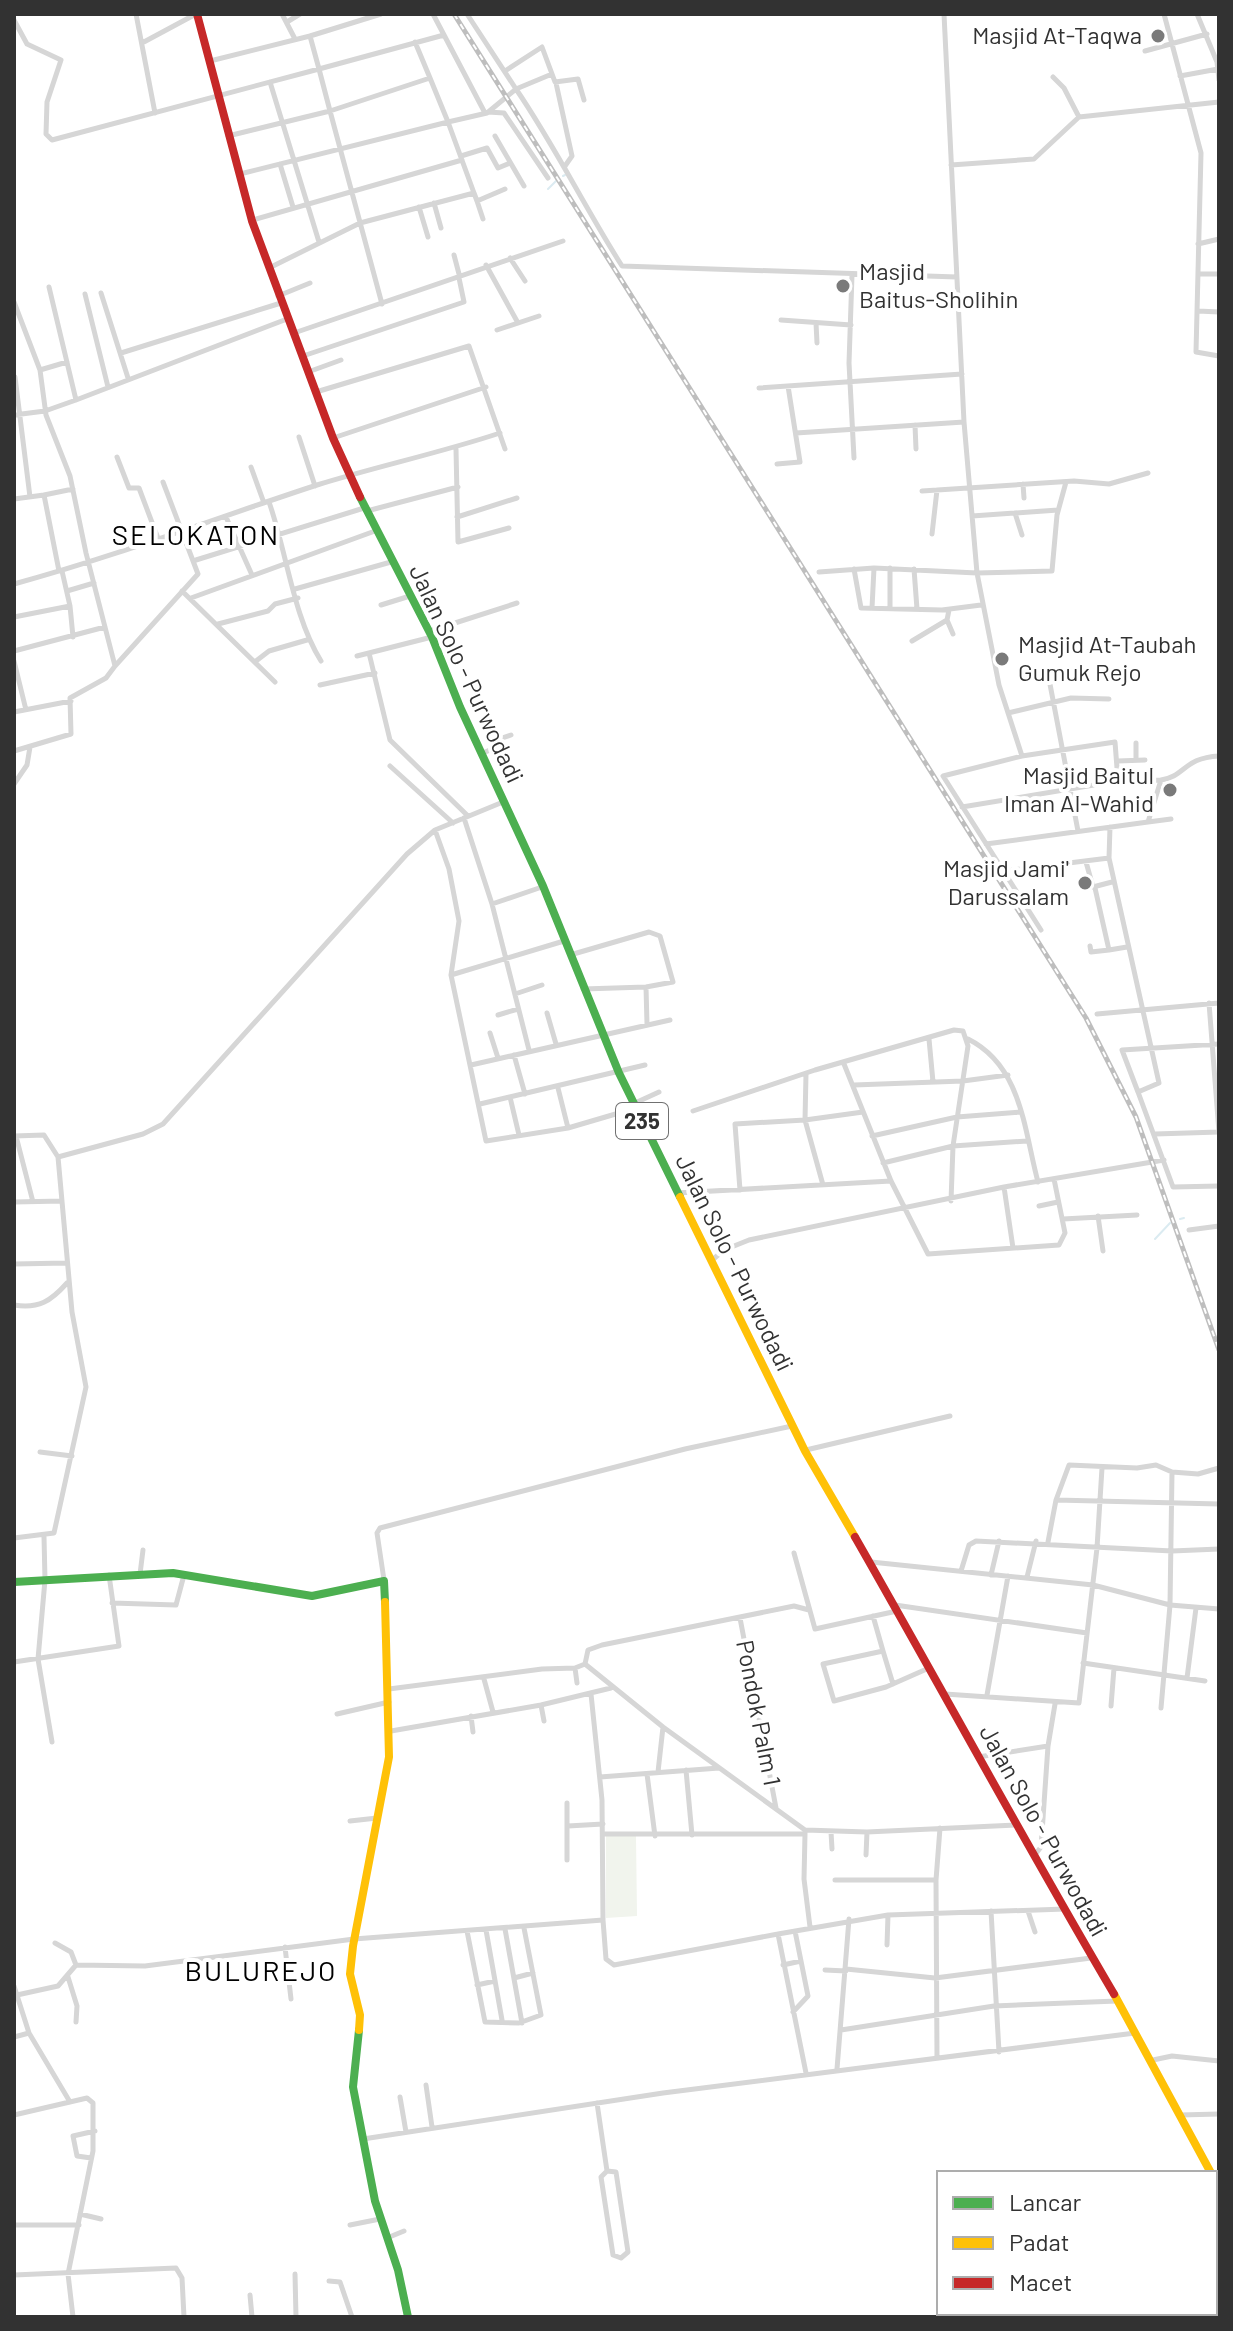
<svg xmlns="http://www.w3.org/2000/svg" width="1233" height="2331" font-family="Barlow,sans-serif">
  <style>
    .green { fill: #f1f4ed }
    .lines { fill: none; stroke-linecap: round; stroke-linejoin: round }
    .stream { stroke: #dbebf1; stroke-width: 2 }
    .street { stroke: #d6d6d6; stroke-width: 5 }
    .fast { stroke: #4caf50; stroke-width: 8 }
    .slow { stroke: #ffc107; stroke-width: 8 }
    .jam { stroke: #c62828; stroke-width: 8 }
    .rail-casing { stroke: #bebebe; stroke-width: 5 }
    .rail { stroke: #fff; stroke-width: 2; stroke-dasharray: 6; stroke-linecap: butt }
    .poi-dot { fill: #7a7a7a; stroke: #fff; stroke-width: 3 }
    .labels { text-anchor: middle; stroke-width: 8; stroke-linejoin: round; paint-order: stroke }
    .shield { fill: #fff; stroke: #707070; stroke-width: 2 }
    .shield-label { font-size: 22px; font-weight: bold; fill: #323232 }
    .poi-label { font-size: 24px; fill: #323232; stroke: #fff; text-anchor: end }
    .street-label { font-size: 24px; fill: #323232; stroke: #fff }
    .quarter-label { font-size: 28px; letter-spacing: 2px; fill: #000; stroke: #fff }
  </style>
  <rect width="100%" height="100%" fill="#fff"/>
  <path class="green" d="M606 1836H636L637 1916 606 1918Z"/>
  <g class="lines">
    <path class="stream" d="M563 176 565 175
      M548 189 556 181
      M1180 1219 1184 1218
      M1155 1239 1170 1223"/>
    <path class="street" d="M136 14 155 113
      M282 14 295 39
      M433 14 485 113
      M944 14 964 422 977 573 999 685 1022 756
      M1164 14 1201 153 1196 352 1219 356
      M1197 14 1217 62 1219 80
      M14 20 27 44 61 60 47 102 46 134 52 140 319 69 330 111 430 78 448 122 240 174
      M287 22 300 14
      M310 36 381 14
      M415 42 430 78
      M142 43 196 14
      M1145 51 1207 34
      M210 61 310 36 319 69 444 35
      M505 71 542 47 555 82 578 79 584 100
      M552 74 516 89C555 146 585 208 622 266L957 277
      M1180 76 1218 69
      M1053 77 1064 88 1079 117 1219 102
      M270 82 319 242
      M556 83 572 156 565 166
      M488 112 504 113 548 178
      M228 136 330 111 382 304
      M495 136 524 186
      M461 156 487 148 498 168 510 163
      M280 164 293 207
      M951 165 1034 159 1079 117
      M474 193 477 201 505 189
      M477 201 483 219
      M434 203 441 228
      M419 207 428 237
      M253 220 462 160
      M1198 244 1219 239
      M454 255 459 274
      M510 258 525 281
      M486 265 518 323
      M269 268 360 223 474 193 448 122 487 113 516 89 467 14
      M1199 274H1219
      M852 275 849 363 854 458
      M49 287 76 400
      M101 293 128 378
      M85 294 108 387
      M278 296 310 283
      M14 302 40 370 46 415 70 476 86 553 115 666 106 678 70 698 71 734 14 751
      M1198 311 1219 312
      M781 320 851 325
      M816 323 817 343
      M497 330 539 316
      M294 333 563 241
      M121 353 281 303
      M303 356 464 302 459 278
      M40 370 67 362
      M308 372 341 360
      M15 377 30 497
      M759 388 962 374
      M316 392 469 346 505 449
      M14 415 45 411 76 400 287 319
      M915 425 916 449
      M796 433 964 422
      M299 437 315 486
      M333 438 486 387
      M456 449 458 542 509 528
      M117 457 129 488H139L159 541
      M777 464 800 462 788 386
      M251 467 264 503
      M1023 484 1024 498
      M922 491 1074 481 1109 484 1148 473
      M44 495 73 489
      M14 499 44 495 59 571
      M269 502C287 553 293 616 321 661
      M367 511 458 487
      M1015 513 1022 535
      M972 516 1058 510
      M226 517 252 575
      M457 517 517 498
      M932 534 937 490
      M196 560 364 508
      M854 569 861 608 942 610 981 605
      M914 569 917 609
      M62 571 70 606
      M819 572 874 568 977 573 1052 571 1057 515 1066 482
      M14 584C117 556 216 518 317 485 378 466 440 453 500 433
      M295 589 391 562
      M67 591 94 583
      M182 591 275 682
      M191 598 375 531
      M381 605 410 596
      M872 608 874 568
      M890 608V568
      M14 617 70 606 73 637
      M947 620 953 634
      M218 624 268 611 275 604 298 598
      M430 631 517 603
      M912 641 947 620 949 610
      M14 651 105 627
      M369 653 390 740 468 816
      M357 656 432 637
      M14 661 26 710
      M256 661 269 651 307 640
      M115 666 198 574 163 482
      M1049 679 1078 831
      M320 685 375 673
      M14 712 71 701
      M1008 713 1071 698 1109 699
      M1136 743V760
      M481 754 492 749 493 741 511 735
      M1118 761 1145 760
      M390 766 453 823
      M14 784 27 765 30 747
      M962 807 1118 781 1161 780
      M464 818 492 904 529 1050
      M1148 822 1171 819
      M435 830 449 869 459 921 451 975 486 1141 568 1128 636 1108
      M986 844 1148 822 1161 780C1186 776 1183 758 1219 756
      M1109 858 1110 827
      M1086 862 1093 887 1112 882
      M1003 871 1109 858 1159 1083 1138 1092 1173 1187 1219 1186
      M1095 888 1109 950 1127 947
      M492 904 542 887
      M1041 930 943 776 1022 756 1115 742 1118 781
      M1090 946 1091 952 1109 950
      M570 955 649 932 660 936 673 982 646 987 583 989
      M451 975 564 941
      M646 987 647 1024
      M515 994 542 985
      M1209 1003 1219 1132
      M547 1013 556 1044
      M1097 1014 1219 1003
      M498 1015 518 1009
      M490 1033 498 1058
      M929 1039 933 1082
      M968 1039C1022 1066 1024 1130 1038 1182
      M514 1055 525 1094
      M844 1064 891 1181 928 1254 1059 1245 1065 1233 1054 1179
      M471 1065 670 1020
      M806 1074 805 1120 823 1185
      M854 1085 963 1081 1008 1075
      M558 1088 568 1128
      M1138 1092 1122 1050 1219 1044
      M510 1097 519 1135
      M635 1103 659 1092
      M480 1104 645 1065
      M693 1111 815 1070 954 1030 963 1031 968 1046 953 1146 951 1201
      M1155 1134 1219 1132
      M14 1136 44 1135 58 1157 72 1312 86 1387 54 1533 14 1538
      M16 1136 33 1202
      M872 1136 957 1117 1020 1112
      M58 1157 143 1134 163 1124 407 854 435 830 503 802
      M883 1163 953 1146 1027 1141
      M1004 1187 1013 1248
      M740 1190 735 1124 805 1120 863 1112
      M677 1193 891 1181
      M14 1202 62 1201
      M1039 1206 1058 1202
      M1098 1216 1103 1251
      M1063 1219 1137 1215
      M1189 1230 1219 1226
      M711 1261 724 1250 749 1240 1004 1187 1164 1160
      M14 1264 67 1263
      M14 1305C39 1309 51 1301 67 1283
      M806 1450 950 1416
      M40 1452 72 1456
      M1056 1500 1219 1504
      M44 1537 45 1580 38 1659 52 1742
      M1048 1542 1056 1500 1069 1465 1137 1468 1156 1465 1172 1472 1198 1474 1219 1468
      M794 1553 815 1629 897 1611
      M871 1562 1093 1585 1170 1605 1219 1609
      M961 1571 969 1545 976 1541 1172 1551 1219 1549
      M140 1574 143 1550
      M991 1575 999 1541
      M1027 1577 1036 1541
      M384 1580 377 1533 380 1528 685 1449 792 1426
      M112 1603 176 1605 184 1575
      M895 1605 1087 1633
      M873 1616 883 1651 823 1664 834 1701 886 1687 929 1668
      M740 1618 776 1808
      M883 1651 893 1684
      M14 1662 119 1646 109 1575
      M1083 1663 1205 1681
      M585 1664 663 1727 805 1830V1834H603
      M585 1664 588 1650 602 1645 794 1606 809 1610
      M575 1668 577 1683
      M1187 1678 1196 1608
      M484 1679 493 1712
      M389 1689 542 1669 575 1668 585 1664
      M945 1694 1079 1703 1097 1548 1102 1468
      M987 1695 1008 1576
      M541 1705 544 1721
      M1111 1706 1114 1668
      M1161 1708 1170 1605 1172 1472
      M337 1714 389 1702
      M471 1716 473 1732
      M391 1731 541 1705 611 1688
      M978 1757 1048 1746
      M686 1770 692 1835
      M658 1772 663 1727
      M647 1774 655 1836
      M600 1777 719 1768
      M350 1821 377 1818
      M568 1826 603 1824
      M805 1830 867 1832 1016 1825
      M831 1832 832 1849
      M805 1834 804 1879 810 1927
      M866 1855 867 1832
      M1034 1856 1041 1847 1048 1746 1055 1704
      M567 1860V1803
      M835 1880H936
      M991 1911 999 2052
      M1028 1911 1035 1932
      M603 1920 606 1959 614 1965 778 1934
      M505 1929 522 2023
      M486 1930 502 2020
      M467 1931 485 2022 519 2023 541 2015 524 1928
      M55 1943 71 1952 76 1965 145 1966 354 1939 603 1920 602 1800 591 1694
      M887 1945 888 1915
      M285 1947 291 1999
      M783 1965 801 1961
      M846 1969 935 1978 1091 1958
      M825 1970 846 1971
      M68 1977 77 2006 76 2022
      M514 1978 533 1973
      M477 1985 495 1981
      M14 1986 29 2033 70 2102
      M17 1995 58 1986 76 1965
      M793 2012 808 1996 795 1931
      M841 2030 994 2006 1117 2001
      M14 2037 29 2033
      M937 2058 936 1880 940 1828
      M1153 2060 1172 2056 1219 2061
      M837 2069 849 1919
      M806 2073 778 1934 888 1915 1065 1909
      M426 2085 432 2127
      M400 2097 406 2132
      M597 2103 607 2171 601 2177 613 2255 621 2258 628 2252 616 2172 607 2171
      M14 2115 87 2098 93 2103V2151L68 2274 73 2317
      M1180 2115 1219 2114
      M363 2139 663 2093 1135 2033
      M91 2158 77 2156 73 2136 95 2131
      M80 2214 101 2219
      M14 2225H79
      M350 2225 380 2219
      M387 2238 404 2231
      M295 2274 296 2317
      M14 2275 176 2268 182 2278 184 2317
      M329 2281 340 2282 352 2317
      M250 2295 252 2317"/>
    <path class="fast" d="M360 497 432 637 460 707 543 886 619 1073 680 1197
      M14 1582 173 1573 312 1596 384 1581 385 1602
      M359 2030 353 2087 375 2201 398 2270 408 2317
      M1215 2180 1219 2188"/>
    <path class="slow" d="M680 1197 805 1451 855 1537
      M1114 1994 1211 2173
      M359 2030 360 2015 350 1974 353 1946 389 1757 385 1602"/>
    <path class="jam" d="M197 14 252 221 333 438 360 497
      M855 1537C942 1689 1025 1843 1114 1994"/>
    <g class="rail-casing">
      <path id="rail" d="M454 14 1086 1018 1136 1117 1219 1350"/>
    </g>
    <use href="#rail" class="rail"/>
  </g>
  <g class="poi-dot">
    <circle cx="1158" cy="36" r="8"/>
    <circle cx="843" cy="286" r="8"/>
    <circle cx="1002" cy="659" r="8"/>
    <circle cx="1170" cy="790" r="8"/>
    <circle cx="1085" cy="883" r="8"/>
  </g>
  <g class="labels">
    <rect class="shield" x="616" y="1103" width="52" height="36" rx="6"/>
    <g class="shield-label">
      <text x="642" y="1129">235</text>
    </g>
    <g class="poi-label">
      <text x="1142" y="44">Masjid At-Taqwa</text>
      <text x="859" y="280" text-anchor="start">Masjid<tspan x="859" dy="28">Baitus-Sholihin</tspan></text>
      <text x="1018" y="653" text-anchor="start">Masjid At-Taubah<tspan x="1018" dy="28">Gumuk Rejo</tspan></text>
      <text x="1154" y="784">Masjid Baitul<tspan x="1154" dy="28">Iman Al-Wahid</tspan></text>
      <text x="1069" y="877">Masjid Jami'<tspan x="1069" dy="28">Darussalam</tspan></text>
    </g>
    <g class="street-label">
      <text transform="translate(466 674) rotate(65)" y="8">Jalan Solo - Purwodadi</text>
      <text transform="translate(734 1263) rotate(64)" y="8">Jalan Solo - Purwodadi</text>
      <text transform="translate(758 1713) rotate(79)" y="8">Pondok Palm 1</text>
      <text transform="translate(1043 1831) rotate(61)" y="8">Jalan Solo - Purwodadi</text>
    </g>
    <g class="quarter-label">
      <text x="196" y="545">SELOKATON</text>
      <text x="261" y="1981">BULUREJO</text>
    </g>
  </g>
  <rect width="1233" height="2331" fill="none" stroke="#323232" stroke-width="32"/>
  <rect x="937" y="2171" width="280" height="144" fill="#ffffff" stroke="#adadad" stroke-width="2"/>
  <rect x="953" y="2197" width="40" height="12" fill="#4caf50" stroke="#adadad" stroke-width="2"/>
  <text x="1009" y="2211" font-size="24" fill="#323232">Lancar</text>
  <rect x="953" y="2237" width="40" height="12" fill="#ffc107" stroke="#adadad" stroke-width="2"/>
  <text x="1009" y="2251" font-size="24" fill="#323232">Padat</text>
  <rect x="953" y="2277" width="40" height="12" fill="#c62828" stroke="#adadad" stroke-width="2"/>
  <text x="1009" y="2291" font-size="24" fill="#323232">Macet</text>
</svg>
